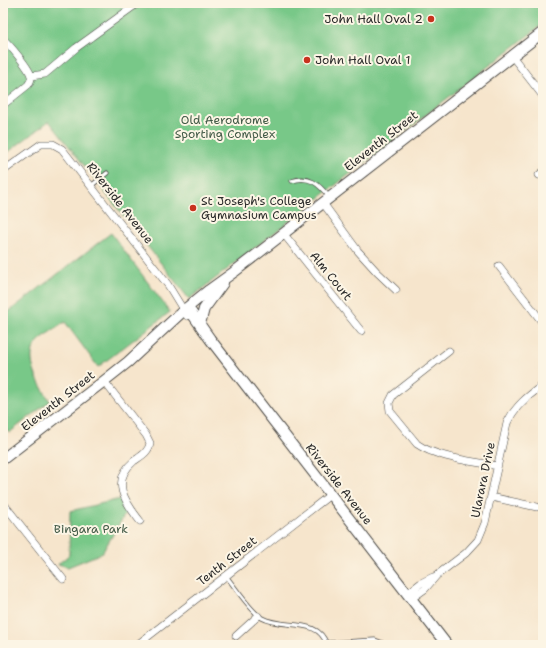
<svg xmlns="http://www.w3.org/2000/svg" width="546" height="648" font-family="'Shantell Sans',sans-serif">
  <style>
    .green { fill: #78c888; stroke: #527a5a }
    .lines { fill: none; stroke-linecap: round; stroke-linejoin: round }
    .lane-casing { stroke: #494743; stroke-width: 5 }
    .street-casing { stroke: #494743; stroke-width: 8 }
    .secondary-casing { stroke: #494743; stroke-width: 12 }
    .lane { stroke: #fff; stroke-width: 3.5 }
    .street { stroke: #fff; stroke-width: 7 }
    .secondary { stroke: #fff; stroke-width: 10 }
    .poi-dot { fill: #c8321e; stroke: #fcf5e5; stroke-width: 1.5 }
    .labels { text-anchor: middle; stroke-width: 4; stroke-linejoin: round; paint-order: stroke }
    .poi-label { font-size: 12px; fill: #2b2b2b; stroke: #fcf5e5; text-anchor: start }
    .park-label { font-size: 12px; fill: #425a47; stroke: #fcf5e5 }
    .street-label { font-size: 12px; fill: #2b2b2b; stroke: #fcf5e5 }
  </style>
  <rect width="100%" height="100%" fill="#fcf5e5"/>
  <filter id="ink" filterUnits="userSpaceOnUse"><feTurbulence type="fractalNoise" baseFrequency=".025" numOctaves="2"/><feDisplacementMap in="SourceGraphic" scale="8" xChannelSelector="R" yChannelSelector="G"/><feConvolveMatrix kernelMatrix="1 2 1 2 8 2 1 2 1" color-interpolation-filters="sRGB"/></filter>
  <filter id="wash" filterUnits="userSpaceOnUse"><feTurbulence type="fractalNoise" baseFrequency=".012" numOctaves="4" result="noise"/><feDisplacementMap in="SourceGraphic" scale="16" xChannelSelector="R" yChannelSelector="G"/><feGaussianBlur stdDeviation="0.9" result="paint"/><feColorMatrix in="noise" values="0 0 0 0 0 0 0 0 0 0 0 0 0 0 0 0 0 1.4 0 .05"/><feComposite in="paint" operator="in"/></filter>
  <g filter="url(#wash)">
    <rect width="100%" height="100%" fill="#f6e5cc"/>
    <path class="green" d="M3 3H543V24L189 299 49 121 3 156Z
      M111 233 170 312 98 367 65 322C57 327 42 337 37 343 23 359 41 387 50 401L9 433 3 425V316Z
      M120 499 127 511 102 553 68 567 58 564 69 555 70 511Z"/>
  </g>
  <g filter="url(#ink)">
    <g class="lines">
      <g class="lane-casing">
        <path id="lane" d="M292 181C309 175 319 184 329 197
          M91 186 107 173
          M226 576C235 587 251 612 262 618 283 630 318 616 327 645
          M327 643 375 640 380 642 385 645"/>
      </g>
      <g class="street-casing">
        <path id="street" d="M3 39C9 44 30 69 31 76 32 79 30 82 28 85L3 105
          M512 56 543 96
          M31 76 45 74 76 48 138 3
          M3 171 41 144H53L62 149 168 285 187 316
          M539 175 543 172
          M323 203 358 251 377 272 396 290
          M283 233 361 331
          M499 266 543 323
          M449 351 393 395 389 403 390 411 417 444C437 458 473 461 497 466
          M104 381 146 435 150 443C149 452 141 456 134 461 110 481 125 502 140 521
          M491 497 537 507
          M3 503 63 579
          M407 594 421 583 433 577
          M411 599 425 589 437 575 466 553 478 540 485 523 507 423C515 406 528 396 543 385
          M236 636 258 616
          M137 645 330 495"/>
      </g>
      <g class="secondary-casing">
        <path id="secondary" d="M191 312 210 339 447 645
          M200 324 204 309 223 283
          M3 459 104 381 128 362 183 311 209 290 234 272 543 32"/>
      </g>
      <use href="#lane" class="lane"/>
      <use href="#street" class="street"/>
      <use href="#secondary" class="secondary"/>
    </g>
  </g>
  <g class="poi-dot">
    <circle cx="431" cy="19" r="4"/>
    <circle cx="307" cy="60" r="4"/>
    <circle cx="193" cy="208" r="4"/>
  </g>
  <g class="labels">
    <g class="poi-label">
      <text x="423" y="23" text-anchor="end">John Hall Oval 2</text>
      <text x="315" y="64">John Hall Oval 1</text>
      <text x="201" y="205">St Joseph's College<tspan x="201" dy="14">Gymnasium Campus</tspan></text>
    </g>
    <g class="park-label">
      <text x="225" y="124">Old Aerodrome<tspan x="225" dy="14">Sporting Complex</tspan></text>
      <text x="91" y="533">Bingara Park</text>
    </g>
    <g class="street-label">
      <text transform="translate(381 141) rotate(-38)" y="4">Eleventh Street</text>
      <text transform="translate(120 203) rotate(52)" y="4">Riverside Avenue</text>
      <text transform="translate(331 276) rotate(51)" y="4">Alm Court</text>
      <text transform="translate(58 401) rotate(-38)" y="4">Eleventh Street</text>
      <text transform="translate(483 480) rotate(-78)" y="4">Ularara Drive</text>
      <text transform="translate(339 484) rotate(52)" y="4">Riverside Avenue</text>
      <text transform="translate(227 561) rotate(-38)" y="4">Tenth Street</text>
    </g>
  </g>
  <rect width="546" height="648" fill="none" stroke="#fcf5e5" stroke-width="16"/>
</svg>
